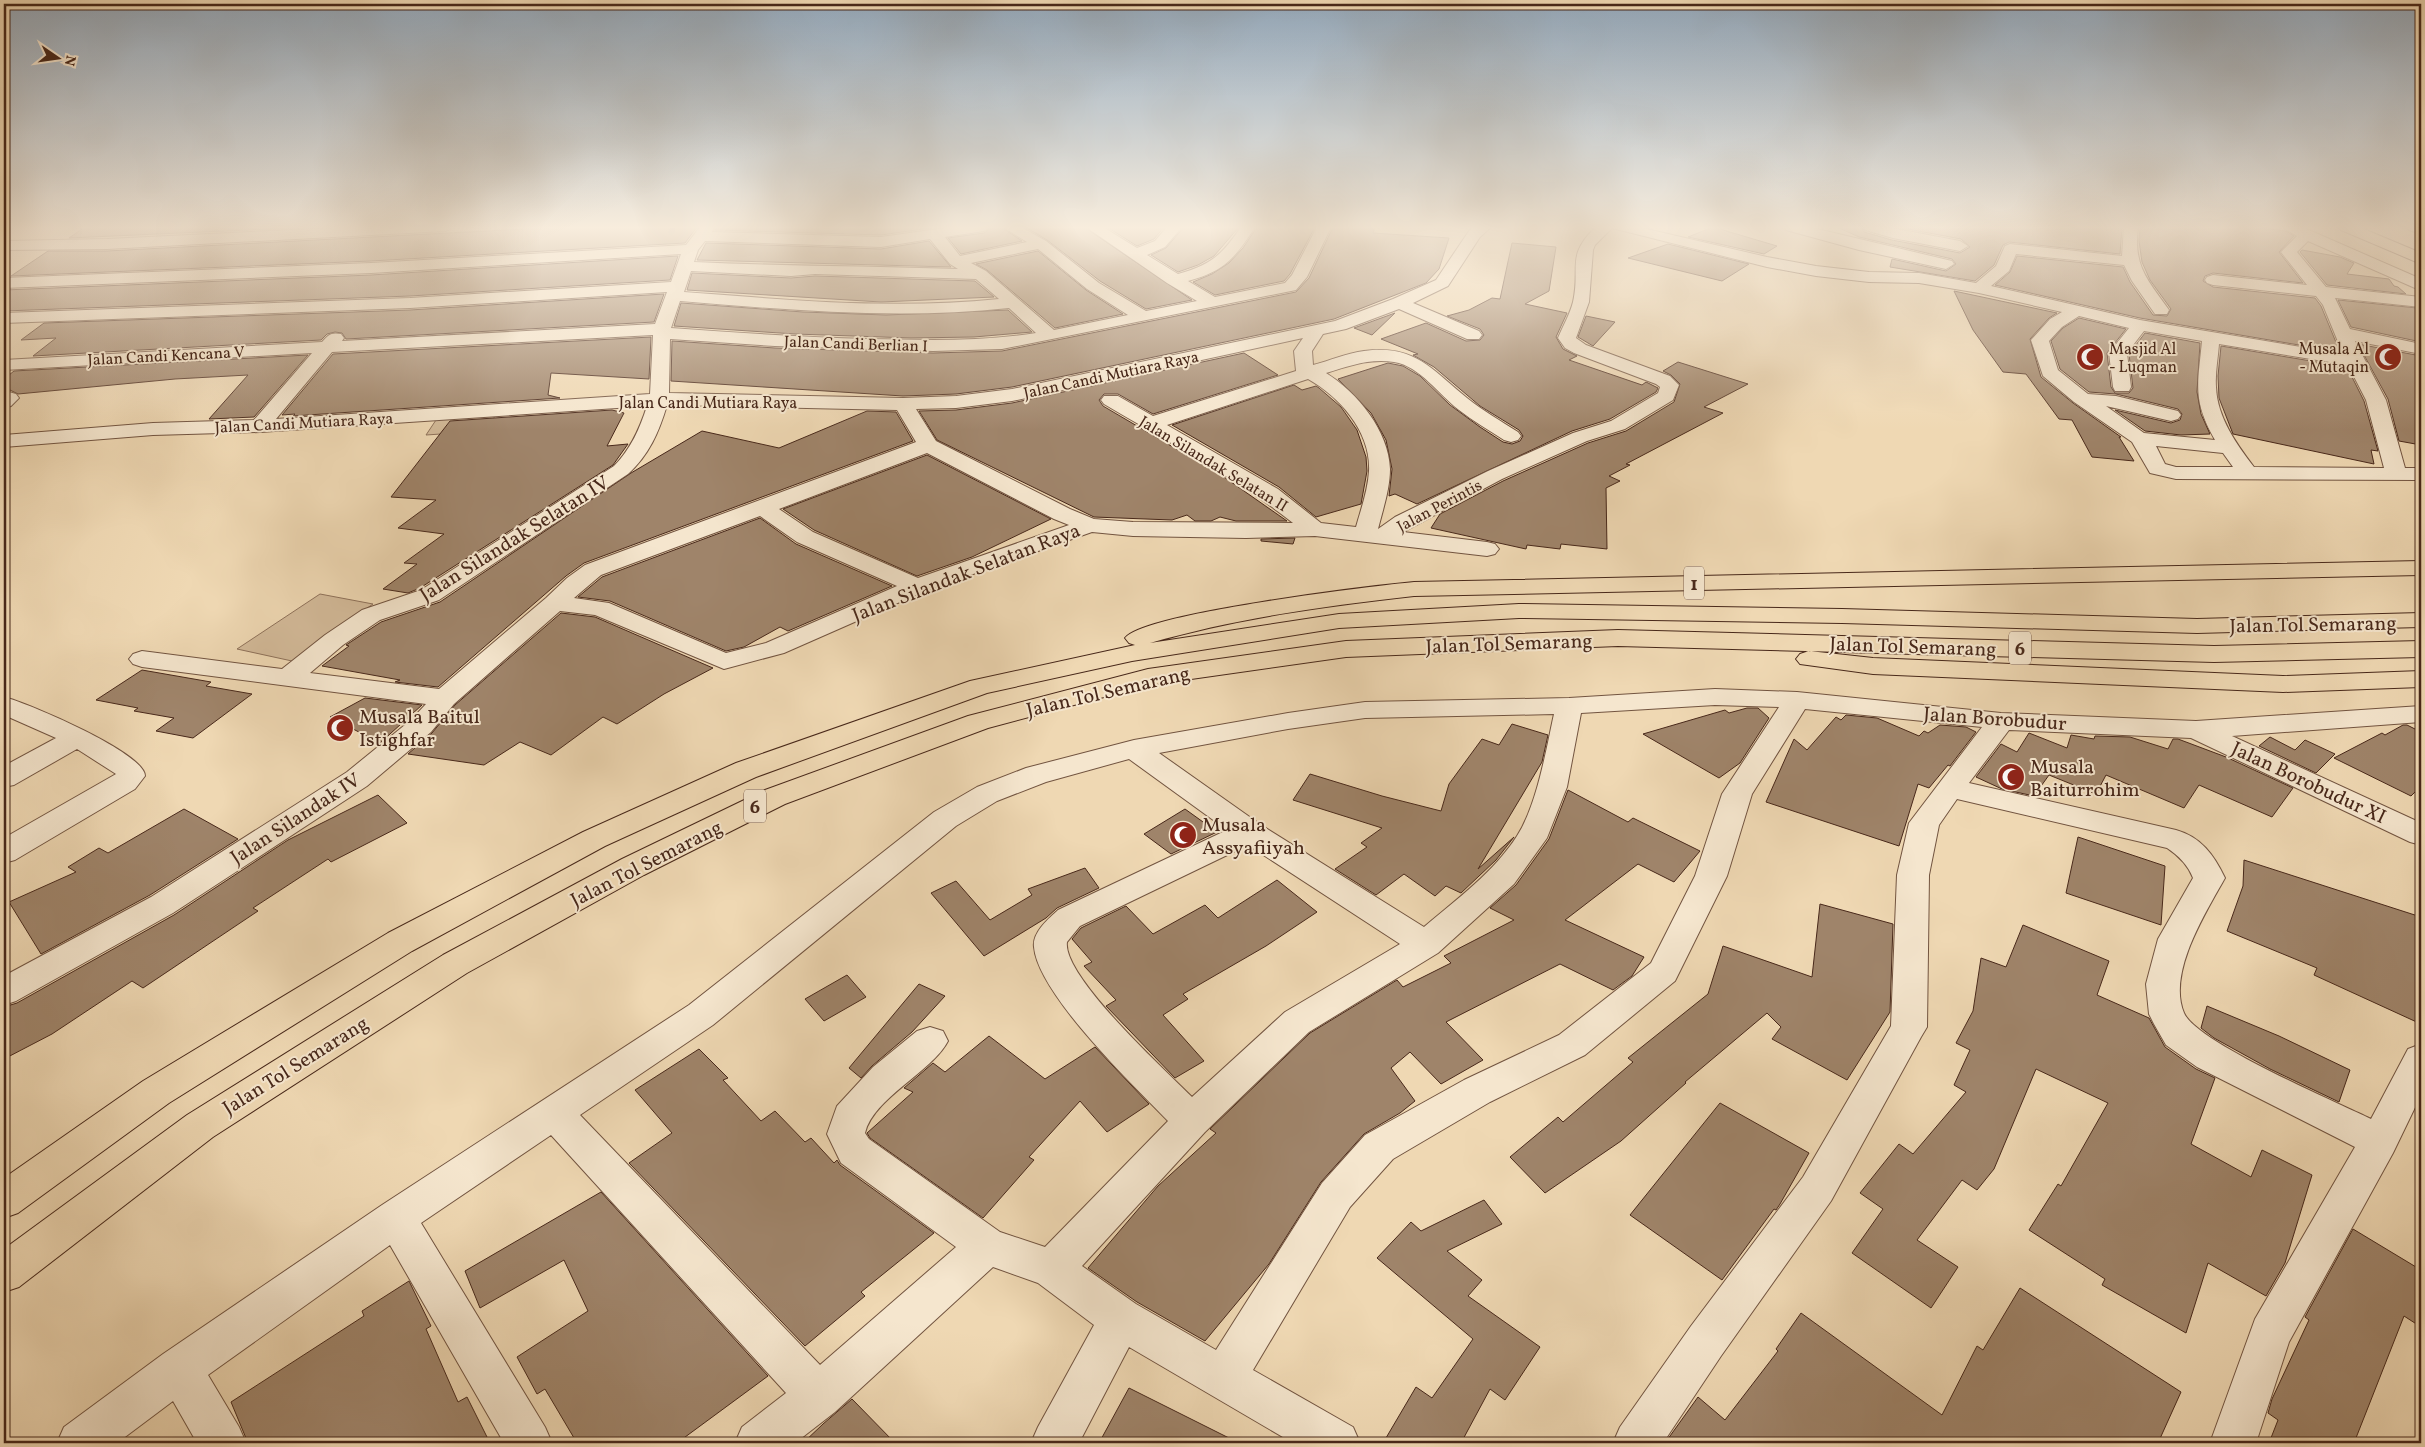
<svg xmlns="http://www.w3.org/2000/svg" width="2425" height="1447" font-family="Vollkorn,serif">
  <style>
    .green { fill: #d3ba99; stroke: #8e715a }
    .building { fill: #9f846a; stroke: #48281a }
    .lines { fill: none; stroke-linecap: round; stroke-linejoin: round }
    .minor-casing { stroke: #725440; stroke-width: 2 }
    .highway-casing { stroke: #48281a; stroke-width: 2 }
    .minor { fill: #f5e6ce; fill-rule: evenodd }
    .highway { fill: #efd8b3; fill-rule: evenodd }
    .labels { text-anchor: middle; stroke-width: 4; stroke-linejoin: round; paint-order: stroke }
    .far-street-label { font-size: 16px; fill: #48281a; stroke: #f5e6ce }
    .far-poi-label { font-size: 16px; fill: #48281a; stroke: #f5e6ce; text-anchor: start }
    .shield { fill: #f5e6ce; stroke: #7c6150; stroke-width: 1 }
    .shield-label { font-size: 19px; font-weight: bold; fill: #48281a }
    .street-label { font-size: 20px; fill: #48281a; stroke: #f5e6ce }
    .poi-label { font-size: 20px; fill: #48281a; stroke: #f5e6ce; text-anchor: start }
  </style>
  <rect width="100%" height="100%" fill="#efd8b3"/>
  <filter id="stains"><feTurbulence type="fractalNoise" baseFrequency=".004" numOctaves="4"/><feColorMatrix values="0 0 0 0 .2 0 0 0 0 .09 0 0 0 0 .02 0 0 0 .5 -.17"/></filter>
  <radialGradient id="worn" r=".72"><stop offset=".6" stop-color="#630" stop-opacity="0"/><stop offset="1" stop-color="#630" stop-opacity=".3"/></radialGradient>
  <path class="green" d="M495 416 486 431 426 435 436 420Z
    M320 594 373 604 292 661 237 649Z"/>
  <path class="building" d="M85 227H312L69 238Z
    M562 227H697L685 243 371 261 11 276 48 251H107Z
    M717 227H937L881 235 715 230Z
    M993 227H1001L1022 241 961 254 948 238 984 233Z
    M1025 227H1084L1192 300 1146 309 1100 281 1047 240Z
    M1107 227H1164L1154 239 1137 246Z
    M1184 227H1239L1214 256 1198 265 1178 272 1151 255 1166 248Z
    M1257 227H1315L1290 274 1284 281 1215 295 1193 282 1212 274 1229 263 1243 248Z
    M1333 227H1375L1373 233 1449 238 1439 269 1426 283 1334 319 1012 387 956 394 903 396 671 381 672 341 775 348 933 353 1002 351 1296 292 1309 278Z
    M1713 227 1777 246 1764 254 1688 237Z
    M1837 227H1861L1864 232 1892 240 1960 253 1970 247 1961 239 1897 227H2122L2120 254 2009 242 2003 245 1994 265 1975 281 1890 267 1892 259 1946 271 1956 264 1952 259 1859 237Z
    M2140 227H2253L2286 231 2294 236 2279 252 2303 283 2213 273 2205 276 2203 281 2213 287 2315 298 2321 306 2340 352 2140 318 1995 285 2010 272 2017 256 2123 267 2130 282 2153 315 2167 316 2171 309 2150 280 2142 262 2139 241Z
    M929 241 951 267 697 260 706 243 881 249Z
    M1512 243 1556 247 1549 291 1525 304 1567 313 1556 337 1563 349 1577 356 1569 360 1642 385 1646 382 1658 388 1656 392 1610 419 1572 431 1417 504 1395 494 1389 496 1392 469 1386 440 1371 413 1338 379 1388 363 1403 366 1420 376 1450 405 1480 427 1503 442 1512 444 1520 441 1523 436 1519 430 1480 406 1434 367 1413 355 1418 354 1381 339 1426 323 1466 341 1480 340 1484 335 1480 329 1447 316 1469 310 1492 298 1500 299Z
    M1668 244 1749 264 1722 281 1628 258Z
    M2302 250 2340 257 2354 263 2347 274 2389 279 2394 286 2398 287 2406 294 2327 285 2300 252Z
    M1038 251 1086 290 1123 314 1055 328 987 270 976 264Z
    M678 256 670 280 410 296 4 311V290L371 275Z
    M692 273 791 278 815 276 975 281 994 297 881 302 687 290Z
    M1954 291 2057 313 2049 318 2030 339 2041 377 2073 403 2121 437H2119L2134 461 2092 457 2072 420 2059 419 2026 374 2003 372 1973 330Z
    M664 294 654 322 346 339 342 333 335 332 327 334 321 340 33 356 56 338 21 340 44 323 410 310Z
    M2338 300 2417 308 2418 312H2421V342L2351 327Z
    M681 303 803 312 886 315 1008 310 1032 332 974 337 911 338 795 334 674 326Z
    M1395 313 1372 335 1354 328Z
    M1586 316 1615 322 1593 346 1578 337Z
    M2079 318 2126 329 2107 353 2111 387 2115 393H2129L2133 388 2129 354 2145 333 2200 343 2197 392 2201 414 2210 434 2181 435 2145 431 2115 410 2171 423 2180 420 2182 414 2178 409 2116 394 2089 392 2060 369 2051 341 2063 328Z
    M651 337 649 379 551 373 548 395 560 398 293 416 295 414 282 415 333 354Z
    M2358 344 2421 356V445L2399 441 2388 399Z
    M2221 346 2347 367 2364 401 2378 451 2371 450 2374 464 2233 434 2219 398 2218 376Z
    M1244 353 1278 375 1153 414 1118 394H1104L1099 400 1103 406 1224 477 1287 521H1236L1220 517 1211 521H1195L1187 515 1172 520 1094 517 937 440 919 411 956 410 1012 403Z
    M308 355 254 417 209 419 248 375 175 379 18 394 10 390 4 392V379L14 371Z
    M1678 362 1748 384 1704 407 1723 413 1626 464 1630 465 1609 476 1620 481 1606 488 1607 549 1561 544 1560 549 1527 545 1526 549 1431 528 1440 514 1503 481 1588 443 1626 431 1674 402 1680 384 1671 375 1663 371Z
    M1294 385 1302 390 1316 386 1319 388 1341 407 1357 430 1366 457 1367 471 1361 504 1316 517 1279 487 1172 425Z
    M612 410 624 413 607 446 628 444 613 465 420 588 408 593 383 589 417 564 404 563 444 534 398 528 436 500 391 497 450 421Z
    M867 411 896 412 913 441 584 563 566 576 438 687 395 682 400 680 322 666 349 646 346 645 381 622 440 602 631 473 702 431 779 448Z
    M927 455 1051 519 972 557 917 576 814 530 783 509Z
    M760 518 796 544 892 586 788 631 780 627 744 647 726 651 610 601 578 597 602 577Z
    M1295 538 1293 544 1261 541V539Z
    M561 613 595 617 713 668 664 694 617 724 603 717 551 755 520 742 484 765 408 754 432 733 455 705Z
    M142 670 211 682 206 686 252 694 193 738 156 731 174 718 134 711 138 708 96 700Z
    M365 698 422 705 380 743 330 717Z
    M1747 708H1758L1769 718 1740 763 1719 778 1643 734 1725 710 1729 713Z
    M1846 715 1877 718 1919 736 1924 731 1928 733 1940 725 1966 727 1976 732 1950 766 1948 765 1929 788 1918 784 1899 846 1766 802 1794 739 1807 750 1836 717 1841 720Z
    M1512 724 1548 735 1542 762 1478 869 1514 837 1496 860 1461 893 1446 886 1435 896 1404 874 1376 895 1335 869 1367 847 1361 843 1382 828 1293 800 1310 774 1382 796 1441 811 1449 784 1482 739 1499 745Z
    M2403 725H2407L2421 732V786L2411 796 2334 758 2382 733 2385 735Z
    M2029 733 2067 748 2071 735 2094 739 2095 736 2130 737 2168 749 2173 739H2178L2226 757 2293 788 2272 817 2199 785 2184 808 2106 775 2096 794 2049 775 2034 796 2002 789 1976 777 2001 744 2017 752Z
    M2270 737 2295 750 2305 740 2335 754 2316 773 2259 746Z
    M1568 790 1628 822 1633 818 1700 851 1674 882 1638 864 1565 920 1644 957 1632 976 1613 990 1560 964 1446 1022 1483 1060 1441 1084 1410 1052 1391 1068 1415 1101 1400 1113 1364 1134 1321 1182 1269 1264 1205 1341 1137 1302 1088 1268 1158 1186 1216 1133 1210 1129 1310 1033 1397 980 1403 987 1451 963 1444 956 1514 920 1490 908 1516 885 1549 839Z
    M378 795 407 823 331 862 328 859 253 908 258 911 143 988 132 981 52 1034 4 1059V1007L17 1003 174 915 288 840Z
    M184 809 238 839 150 895 41 954 9 902 76 872 68 867 99 848 108 853Z
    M1185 809 1217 832 1171 854 1144 834Z
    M2078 837 2165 866 2161 925 2066 893Z
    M2244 860 2421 917V1024L2314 975 2317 968 2227 931 2243 886Z
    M1085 868 1099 888 1057 908 1046 918 984 956 931 893 956 881 990 920 1032 895 1028 889Z
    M1277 880 1317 912 1266 946 1183 994 1188 999 1163 1015 1204 1061 1175 1078 1106 1006 1116 1000 1084 966 1092 962 1072 939 1081 928 1126 906 1153 934 1205 905 1218 918Z
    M1820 904 1893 924 1890 1012 1847 1080 1772 1039 1781 1027 1767 1013 1685 1082 1686 1083 1621 1141 1545 1193 1510 1157 1558 1117 1563 1122 1633 1062 1628 1058 1708 994 1723 946 1812 977Z
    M2023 925 2109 961 2097 995 2149 1018 2165 1047 2196 1069 2215 1078 2191 1144 2251 1177 2262 1150 2312 1175 2285 1263 2266 1296 2208 1263 2186 1333 2102 1285 2105 1279 2029 1230 2058 1184 2061 1186 2108 1103 2036 1069 1994 1169 1977 1190 1962 1180 1917 1240 1958 1267 1931 1308 1852 1253 1883 1209 1860 1193 1899 1144 1913 1154 1966 1092 1954 1085 1970 1050 1956 1043 1973 1011 1981 958 2006 967Z
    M847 975 866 997 824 1021 805 999Z
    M919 984 945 996 912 1032 872 1066 861 1078 849 1068Z
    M2207 1006 2279 1036 2350 1070 2339 1102 2270 1069 2214 1038 2201 1028Z
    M989 1036 1045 1079 1095 1047 1149 1104 1107 1132 1080 1101 1029 1157 1034 1160 983 1218 870 1138 867 1133 913 1092 904 1088 933 1063 945 1072Z
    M699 1049 728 1078 723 1080 761 1121 775 1111 805 1142 811 1138 834 1163 837 1160 840 1165 934 1233 861 1292 865 1296 805 1346 629 1163 672 1133 635 1090Z
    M1720 1103 1809 1153 1780 1204 1776 1210 1774 1209 1722 1280 1630 1215Z
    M601 1192 768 1376 677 1443H577L545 1389 537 1394 517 1357 588 1311 564 1260 480 1308 465 1271Z
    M1484 1200 1502 1224 1447 1251 1482 1280 1468 1296 1540 1347 1505 1400 1490 1389 1461 1443H1383L1416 1387 1432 1398 1473 1339 1377 1258 1411 1222 1421 1231Z
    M2353 1229 2421 1270V1327L2404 1316 2354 1443H2269L2278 1420 2268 1413 2272 1399 2309 1320 2305 1317Z
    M409 1281 431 1326 426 1329 458 1402 467 1397 490 1443H248L231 1402 364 1316 362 1311Z
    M2020 1288 2181 1392 2158 1443H1665L1698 1397 1725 1420 1778 1351 1776 1349 1801 1313 1942 1415 1977 1346 1983 1350Z
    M1129 1388 1239 1443H1099Z
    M852 1399 895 1443H803L823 1424Z"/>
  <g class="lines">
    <g class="minor-casing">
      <path id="minor" d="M354 227H453L446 231 107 249 4 250V241L107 239Z
        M700 227H715L712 232 881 237 952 227H991L984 231 945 237 960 256 1027 242 1003 227H1021L1046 241 1099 283 1146 311 1197 301 1167 283 1086 227H1103L1137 248 1155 241 1167 227H1182L1165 247 1147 255 1178 274C1211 265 1222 255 1241 227H1255C1235 258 1225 271 1188 281L1215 297 1285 283 1292 275 1317 227H1331L1307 277 1296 290 1002 349 933 351 775 346 670 339 669 393 903 398 956 396 1012 389 1335 321 1393 299 1436 280 1469 231 1474 227H1491L1480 237 1448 286 1413 303 1479 331 1482 335 1479 339H1467L1399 309 1346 329 1323 334 1312 351 1313 365C1329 361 1347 353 1364 351 1415 344 1432 370 1467 398 1483 411 1501 421 1518 432L1521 436 1518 440 1511 442 1504 440C1489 430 1473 421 1459 410 1439 395 1420 366 1394 362 1370 358 1349 366 1326 373 1357 392 1389 431 1390 469 1390 489 1383 509 1378 529L1395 517 1488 471 1573 433 1611 421 1658 393 1660 387 1656 384 1574 353 1565 348 1558 338C1563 326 1570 314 1573 302 1581 267 1565 256 1596 227H1638L1767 257 1816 266 1869 272 1919 273 1976 283 1996 266 2005 246 2010 244 2122 256 2124 227H2138C2133 267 2148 280 2169 310L2167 314H2155L2132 281 2124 265 2016 254 2009 271 1991 286 2140 320 2343 354 2323 305 2316 296 2213 285 2207 283 2205 280 2207 277 2213 275 2307 285 2281 252 2297 236 2282 227H2302L2421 279V290L2415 288 2308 241 2297 252 2326 287 2421 297V307L2335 298 2350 329 2421 344V354L2355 341 2386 400 2405 468H2421V480L2176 479 2150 473 2132 442 2074 402 2043 376 2031 340 2050 319 2062 312 1979 293 1919 283 1869 282 1816 276 1767 267 1612 228 1595 245 1593 250 1589 302 1576 338 1586 345 1670 376 1679 385 1673 400 1625 429 1587 441 1502 479 1403 532 1487 542 1495 544 1499 549 1495 554 1487 556 1315 536 1246 538 1133 536 1092 532 925 591 784 653 724 669 595 615 560 611 454 704 431 732 367 786 173 913 16 1001 4 1005V976L151 897 347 772 411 720 426 704 142 667 133 664 129 659 133 654 142 651 282 669 325 635 362 610 421 590 614 466C631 449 640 428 647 406L260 432 153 435 4 447V435L153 423 254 420 312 353 4 370V360L322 342C328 335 331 332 341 334L344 338 342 341 655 324 667 292 410 308 4 323V313L410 298 671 282 681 254 371 273 4 288V278L371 263 686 245ZM930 239 950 264 958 269C870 266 782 266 694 262L698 250 705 241 881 247ZM1038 249 1087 289 1128 315 1054 330 986 271 971 263ZM691 271 791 276 815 274 976 279 999 299C894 310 789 300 684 292ZM680 301C790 310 899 320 1009 308L1036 333C981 342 925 340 869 339 803 337 737 333 671 328ZM2079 316 2129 328 2109 353 2113 387 2115 391H2129L2131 387 2127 353 2144 331 2202 341C2198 384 2192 400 2215 440L2144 433 2106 406 2171 421 2178 419 2181 415 2178 411 2116 396 2088 394 2058 370 2049 341 2062 327ZM653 335 650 394 276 419 332 352ZM1303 338 1294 351 1296 371 1153 416 1118 396H1104L1101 400 1104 404C1168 442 1235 477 1293 523L1133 522 1094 519 1070 509 936 441 916 409 956 408 1012 401ZM2219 344 2348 365 2366 400 2384 468 2254 467C2237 445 2217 417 2216 387 2215 373 2218 358 2219 344ZM1308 379C1340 397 1371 432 1369 471 1368 490 1361 509 1356 527L1321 523 1278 489 1167 425ZM667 405 897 410 916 442 585 565 567 578 546 598 439 689 310 673 343 645 380 620 439 600 628 474C649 455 659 432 667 405ZM2156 446 2223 453 2233 467H2176L2165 464ZM927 453 1054 519 1069 525 918 578 813 532 779 509ZM760 516 797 542 897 586 766 643 726 653 609 603 574 598 601 575Z
        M1784 227H1809L1952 261 1954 264 1946 269 1859 250 1786 230Z
        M1863 227H1886L1960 241 1968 246 1960 251 1893 238 1865 230Z
        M9 392 16 394 19 398 11 406 4 408V394Z
        M1715 689 1797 692 2001 713 2196 721 2421 706V722L2232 736 2421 823V845L2410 842 2191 738 2009 730 1969 783 2176 830C2201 837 2214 855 2225 878 2206 912 2167 973 2184 1013 2196 1042 2336 1102 2371 1119L2408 1049 2421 1044V1095L2393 1153 2289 1342 2256 1443H2210L2255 1319 2355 1147 2197 1067 2166 1045 2154 1024 2149 1014 2146 984 2158 939 2193 878C2188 865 2179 856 2167 848L1957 799 1939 825 1929 875 1927 1027 1921 1037 1831 1201 1721 1356 1663 1443H1613L1620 1427 1691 1326 1803 1177 1891 1026 1897 875 1909 823 1982 727 1805 709 1752 794 1727 876 1675 981 1585 1055 1490 1102 1393 1159 1350 1207 1253 1370 1353 1427 1360 1443H1293L1129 1347 1079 1443H1031L1038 1427 1094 1325 1038 1283 993 1267 835 1412 795 1443H735L742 1427 786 1393 551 1135 421 1223 545 1427 552 1443H504L390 1245 208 1375 239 1427 246 1443H197L173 1401 117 1443H57L64 1427 163 1354 382 1205 689 1005 934 812 977 787 1026 768 1134 740 1288 713 1365 702 1569 698ZM1715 705 1779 707 1722 794 1695 876 1651 963 1559 1035 1464 1080 1365 1135 1322 1183 1216 1350 1136 1304 1082 1266 1205 1132 1309 1032 1438 953 1514 884 1547 838 1567 787 1581 713ZM1554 714C1546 750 1537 805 1517 836 1494 872 1457 899 1424 927L1261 825 1159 753 1288 729 1365 718ZM1129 759 1227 830 1058 910C1048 919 1032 933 1034 947 1038 994 1134 1086 1168 1121L1045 1247 1000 1232 869 1139 865 1133C873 1098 932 1072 948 1041L943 1031 930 1027 917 1031 873 1067 837 1106 827 1134 841 1163 956 1247 820 1365 580 1115 713 1025 956 826 997 801 1046 782ZM1248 845 1400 944 1285 1012 1192 1097C1166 1071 1062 976 1067 942L1080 926Z
        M4 697C28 703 145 753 145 776L135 789 15 860 4 863V838L116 774 77 749 14 785 4 787V766L56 738 4 715Z"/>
    </g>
    <g class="highway-casing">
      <path id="highway" d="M2339 227H2359L2421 253V264L2341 230Z
        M2407 227H2421V234L2409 230Z
        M2421 561V575L1414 596C1325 606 1236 618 1150 643L1339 614 1519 604 1842 609 2197 619 2421 613V627L2197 633 1842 623 1519 618 1339 628 1132 661 987 693 756 777 605 846 412 951 169 1103 18 1213 4 1218V1178L143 1081 388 933 583 832 736 763 970 681 1135 645 1129 643 1125 638C1143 613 1373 586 1414 582Z
        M1618 630 2214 646 2421 641V657L2214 662 1618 646 1346 657 1149 685 988 728 785 804 644 875 467 973 213 1137 19 1287 4 1292V1249L187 1115 443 955 622 859 765 790 968 716 1148 669 1346 641Z
        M1809 651 1873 658 2283 676 2421 671V687L2283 692 1873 674 1800 664 1796 659 1800 654Z"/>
    </g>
    <use href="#minor" class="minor"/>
    <use href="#highway" class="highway"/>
  </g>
  <linearGradient id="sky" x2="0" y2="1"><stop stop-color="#94aabe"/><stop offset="0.53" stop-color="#f8eddd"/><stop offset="1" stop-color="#f8eddd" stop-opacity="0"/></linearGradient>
  <rect width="2425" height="430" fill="url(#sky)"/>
  <defs>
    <g id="mosque-disc" transform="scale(1.4375)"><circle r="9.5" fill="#8f2418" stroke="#f5e6ce"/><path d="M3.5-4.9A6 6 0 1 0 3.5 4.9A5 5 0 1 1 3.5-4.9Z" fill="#fff"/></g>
  </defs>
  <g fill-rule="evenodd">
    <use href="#mosque-disc" x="2090" y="357"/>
    <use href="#mosque-disc" x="2388" y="357"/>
    <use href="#mosque-disc" x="340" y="728"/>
    <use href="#mosque-disc" x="2011" y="777"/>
    <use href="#mosque-disc" x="1183" y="835"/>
  </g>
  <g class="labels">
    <g class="far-street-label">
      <text transform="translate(856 343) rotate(2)" y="6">Jalan Candi Berlian I</text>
      <text transform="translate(166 355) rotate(-3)" y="6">Jalan Candi Kencana V</text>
      <text transform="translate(1111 374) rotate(-12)" y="6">Jalan Candi Mutiara Raya</text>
      <text x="708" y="408">Jalan Candi Mutiara Raya</text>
      <text transform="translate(304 422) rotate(-3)" y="6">Jalan Candi Mutiara Raya</text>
      <text transform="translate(1214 463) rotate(31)" y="6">Jalan Silandak Selatan II</text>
      <text transform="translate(1439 505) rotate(-28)" y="6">Jalan Perintis</text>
    </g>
    <g class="far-poi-label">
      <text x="2109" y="354">Masjid Al<tspan x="2109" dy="18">- Luqman</tspan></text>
      <text x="2369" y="354" text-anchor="end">Musala Al<tspan x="2369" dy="18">- Mutaqin</tspan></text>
    </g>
    <g class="shield">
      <rect x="1684" y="566.5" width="20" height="33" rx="4"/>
      <rect x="2009" y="631.5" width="22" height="33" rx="4"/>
      <rect x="744" y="789.5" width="22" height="33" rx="4"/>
    </g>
    <g class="shield-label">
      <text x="1694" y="590">1</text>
      <text x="2020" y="655">6</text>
      <text x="755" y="813">6</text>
    </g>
    <g class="street-label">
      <text transform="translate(514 538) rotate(-32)" y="7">Jalan Silandak Selatan IV</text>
      <text transform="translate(966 572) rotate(-21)" y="7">Jalan Silandak Selatan Raya</text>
      <text transform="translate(2313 624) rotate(-1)" y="7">Jalan Tol Semarang</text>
      <text transform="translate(1509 643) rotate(-2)" y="7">Jalan Tol Semarang</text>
      <text transform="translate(1913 646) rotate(2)" y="7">Jalan Tol Semarang</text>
      <text transform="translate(1108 691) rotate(-13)" y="7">Jalan Tol Semarang</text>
      <text transform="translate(1995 718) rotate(4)" y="7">Jalan Borobudur</text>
      <text transform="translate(2309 782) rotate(25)" y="7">Jalan Borobudur XI</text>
      <text transform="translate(295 818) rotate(-33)" y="7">Jalan Silandak IV</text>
      <text transform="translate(646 863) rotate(-27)" y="7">Jalan Tol Semarang</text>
      <text transform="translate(295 1065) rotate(-32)" y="7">Jalan Tol Semarang</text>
    </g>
    <g class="poi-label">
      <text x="359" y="723">Musala Baitul<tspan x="359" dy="23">Istighfar</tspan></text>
      <text x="2030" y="773">Musala<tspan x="2030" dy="23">Baiturrohim</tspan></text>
      <text x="1202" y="831">Musala<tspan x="1202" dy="23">Assyafiiyah</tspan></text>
    </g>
  </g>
  <rect width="2425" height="1447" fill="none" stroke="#efd8b3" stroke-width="20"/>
  <rect x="5" y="5" width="2415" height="1437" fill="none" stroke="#48281a" stroke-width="2.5"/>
  <rect x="10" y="10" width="2405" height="1427" fill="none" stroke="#48281a"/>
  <g transform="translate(58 58) rotate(103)" stroke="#f5e6ce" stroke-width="4" paint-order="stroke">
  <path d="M0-4L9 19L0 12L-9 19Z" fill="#48281a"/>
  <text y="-8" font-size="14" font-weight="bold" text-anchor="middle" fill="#48281a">N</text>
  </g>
  <rect width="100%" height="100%" filter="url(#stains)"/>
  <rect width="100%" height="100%" fill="url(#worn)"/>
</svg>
